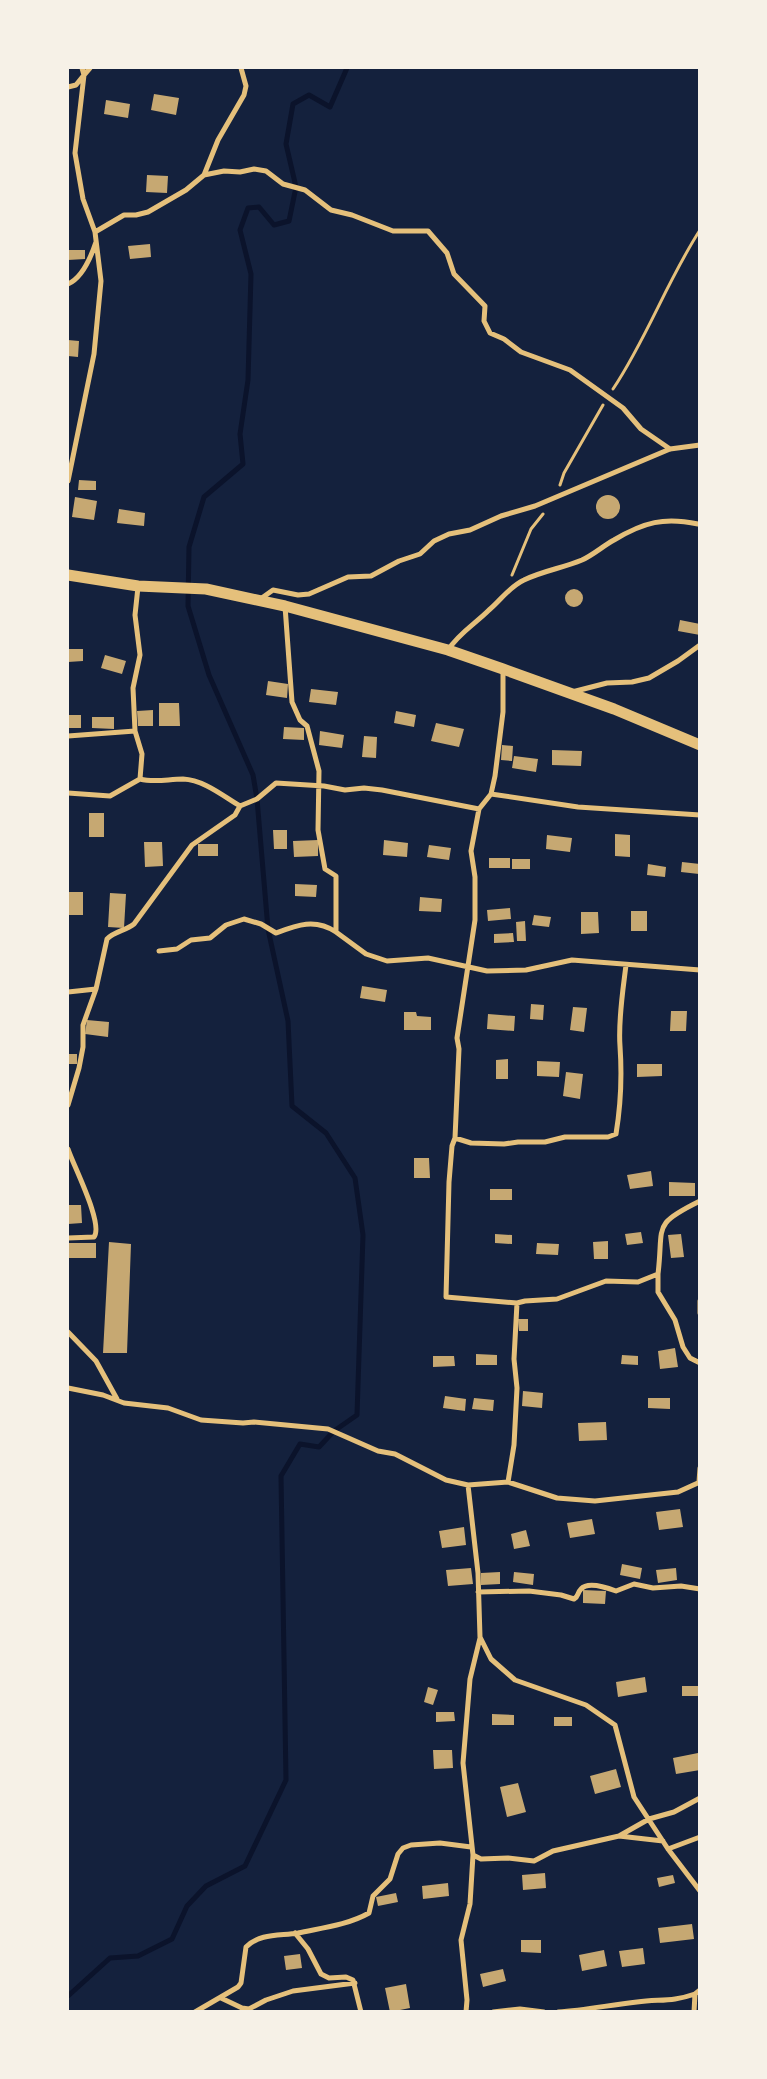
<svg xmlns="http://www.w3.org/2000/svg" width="767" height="2079" font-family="'Roboto Serif',serif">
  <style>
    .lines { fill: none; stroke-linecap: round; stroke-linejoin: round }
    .stream { stroke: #0b132b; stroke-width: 5 }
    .building { fill: #c6a872 }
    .path { stroke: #e5c07b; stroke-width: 3 }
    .minor { stroke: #e5c07b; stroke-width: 5 }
    .trunk { stroke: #e5c07b; stroke-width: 11 }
  </style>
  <rect width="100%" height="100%" fill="#14213d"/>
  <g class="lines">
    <path class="stream" d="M68 1996 110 1958 138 1956 172 1939 187 1906 206 1886 245 1866 286 1780 281 1476 300 1444 319 1447 334 1431 357 1415 363 1235 355 1178 326 1133 292 1106 288 1021 268 929 257 799 253 775 209 675 188 606 189 547 204 497 243 464 240 434 248 380 251 274 240 230 248 208 259 207 274 225 289 221 296 187 286 144 293 104 309 95 330 107 347 68"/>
  </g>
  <path class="building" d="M154 94 179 98 176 115 151 110Z
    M106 100 130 104 128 118 104 114Z
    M147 175 168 176 167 193 146 192Z
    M150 244 151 257 130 259 128 246Z
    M68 250H85V259L68 260Z
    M68 340 79 341 78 357 68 356Z
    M79 480 96 481V490H78Z
    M596 507a12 12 0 1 1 24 0a12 12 0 1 1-24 0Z
    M75 497 97 501 94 520 72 517Z
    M119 509 145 513 144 526 117 523Z
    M565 598a9 9 0 1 1 18 0a9 9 0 1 1-18 0Z
    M680 620 700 624V635L678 631Z
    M68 649H83V661L68 662Z
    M105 655 126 661 122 674 101 668Z
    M268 681 288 684 287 698 266 695Z
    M311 689 338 692 336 705 309 702Z
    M159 703H179L180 726H159Z
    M153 710V726H138L137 711Z
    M396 711 416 715 414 727 394 723Z
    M68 715H81V728H68Z
    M92 717H114V729L92 728Z
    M436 723 464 729 459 747 431 741Z
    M284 727 304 728V740L283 739Z
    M320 731 344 735 342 748 319 745Z
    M364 736 377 737 376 758 362 757Z
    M502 745 513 746 512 761 501 760Z
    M552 750 582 751 581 766 552 765Z
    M514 756 538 759 536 772 512 768Z
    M89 813H104V837H89Z
    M273 830H287V849H274Z
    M615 834 630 835V857L615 856Z
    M547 835 572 838 570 852 546 849Z
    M318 840V856L294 857 293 841Z
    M384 840 408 843 407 857 383 855Z
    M144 842H162L163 866 145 867Z
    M198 844H218V856H198Z
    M429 845 451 848 449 860 427 857Z
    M489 858H510V868H489Z
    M512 859H530V869H512Z
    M682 862 700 864 699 874 681 872Z
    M648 864 666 867 665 877 647 875Z
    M295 884 317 885 316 897 295 896Z
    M69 892H83V915H69Z
    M110 893 126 894 124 928 108 927Z
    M420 897 442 899 441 912 419 911Z
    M510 908 511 919 488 921 487 910Z
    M631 911H647V931H631Z
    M581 912H598L599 933 581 934Z
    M534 915 551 917 549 927 532 925Z
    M525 921 526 941H517L516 922Z
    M513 933 514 942 494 943V934Z
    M362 986 387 990 385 1002 360 998Z
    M531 1004 544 1005 543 1020 530 1019Z
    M573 1007 587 1008 584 1032 570 1030Z
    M671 1011H687L686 1031H670Z
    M404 1012H416L417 1016 431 1017V1030H404Z
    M488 1014 515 1016 514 1031 487 1029Z
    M87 1020 109 1022 108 1037 85 1034Z
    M68 1054H77V1064H68Z
    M508 1059V1079H496V1060Z
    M537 1061 560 1062 559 1077 537 1076Z
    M637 1064H662V1076L637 1077Z
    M566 1072 583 1074 580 1099 563 1096Z
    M414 1158H429L430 1178H414Z
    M651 1171 653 1186 630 1189 627 1175Z
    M669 1182 695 1183V1196H669Z
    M490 1189H512V1200H490Z
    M68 1205H81L82 1223 68 1224Z
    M641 1232 643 1243 627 1245 625 1234Z
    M495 1234 512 1235V1244L495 1243Z
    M681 1234 684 1257 671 1258 668 1235Z
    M608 1241V1259H594L593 1242Z
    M109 1242 131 1244 127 1353H103Z
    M68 1243H96V1258H68Z
    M537 1243 559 1244 558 1255 536 1254Z
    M518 1319H528V1331H519Z
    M675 1348 678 1367 660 1369 658 1351Z
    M476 1354 497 1355V1365H476Z
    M622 1355 638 1356V1365L621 1364Z
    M433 1356H454L455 1366 433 1367Z
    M523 1391 543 1393 542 1408 522 1406Z
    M445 1396 466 1399 465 1411 443 1408Z
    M474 1398 494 1400 493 1411 472 1409Z
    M648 1398H670V1409L648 1408Z
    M606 1422 607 1440 579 1441 578 1423Z
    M680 1509 683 1527 659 1530 656 1512Z
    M592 1519 595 1534 570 1538 567 1523Z
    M464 1527 466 1545 442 1548 439 1531Z
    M526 1530 530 1546 514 1549 511 1534Z
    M622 1564 642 1568 640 1579 620 1575Z
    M471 1568 473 1584 448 1586 446 1570Z
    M676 1568 677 1580 658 1583 656 1570Z
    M500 1572V1584L481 1585V1573Z
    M514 1572 534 1574 533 1585 513 1582Z
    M583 1590 606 1591 605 1604 583 1603Z
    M645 1677 647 1692 618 1697 616 1682Z
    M682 1686H699V1696H682Z
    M428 1687 438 1690 433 1705 424 1702Z
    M436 1712H454L455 1721 436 1722Z
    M492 1714 514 1715V1725H492Z
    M554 1717H572V1726H554Z
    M433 1750H452L453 1768 434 1769Z
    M698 1753 700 1770 676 1774 673 1758Z
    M616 1769 621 1787 595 1794 590 1776Z
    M518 1783 526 1812 507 1817 500 1787Z
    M545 1873 546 1888 523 1890 522 1875Z
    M673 1875 675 1883 659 1887 657 1878Z
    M448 1883 449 1896 423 1899 422 1886Z
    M396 1893 398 1902 378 1906 376 1897Z
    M692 1924 694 1939 660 1943 658 1928Z
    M521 1940H541V1953L521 1952Z
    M643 1948 645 1964 622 1967 619 1951Z
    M604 1950 607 1966 582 1971 579 1955Z
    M300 1954 302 1968 286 1970 284 1956Z
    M503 1969 506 1981 483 1987 480 1974Z
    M406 1984 410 2008 390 2012 385 1988Z"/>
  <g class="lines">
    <path class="path" d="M613 389C647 338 667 281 700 230
      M560 485 564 473 603 405
      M512 575 531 529 543 514"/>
    <path class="minor" d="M68 87 76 85 84 75 82 68
      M204 175 224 171 240 172 254 169 266 171 283 184 305 190 331 210 352 215 393 231H428L447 253 454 274 485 306 484 321 490 333 504 339 521 352 570 370 623 408 641 429 670 449
      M95 232 124 215H136L148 212 186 190 204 175 218 140 244 95 246 86 241 68
      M68 284C82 278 91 257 96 242
      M68 481 94 354 101 281 95 232 83 199 75 153 84 75 90 68
      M259 600 273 590 298 595 309 594 348 577 371 576 399 561 420 554 434 541 449 534 470 530 501 516 535 506 670 449 700 445
      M285 606 292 702 300 720 307 726 319 771 318 830 325 869 336 876V932L366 954 387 961 428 958 487 971 526 970 572 960 700 970
      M448 650C459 633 475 624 489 610 501 600 509 587 524 580 542 571 563 568 582 560 593 555 603 546 614 540 644 522 664 517 698 524
      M503 669V712L495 776 491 794 479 809 471 851 475 877V920L457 1038 459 1049 455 1138 452 1146 449 1182 446 1297 517 1303 525 1301 557 1299 606 1281 638 1282 658 1274C664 1225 651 1225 700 1201
      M572 692 607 683 632 682 649 678 678 661 700 645
      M68 736 135 731
      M140 779C155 783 168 779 183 779 204 780 223 796 240 806L257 799 276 783 324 786 345 790 364 788 382 790 479 809
      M68 793 110 796 140 779 142 754 135 731 133 688 140 655 135 615 138 587
      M491 794 578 807 700 815
      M159 951 177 949 191 940 210 938 226 925 244 919 261 924 276 933C297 925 315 918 336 932
      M68 992 96 989 107 939C115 931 125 931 134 924L192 845 235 815 240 806
      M68 1105 79 1068 83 1047V1025L96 989
      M455 1138 471 1143 504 1144 518 1142H545L565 1137H608L616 1134C621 1104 622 1075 620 1046 618 1020 623 990 626 965
      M68 1149C73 1165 104 1224 94 1237L68 1238
      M658 1274V1292L675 1320 683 1347 690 1358 700 1363
      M700 1301V1313
      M68 1332 96 1361 117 1399
      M68 1388 103 1395 124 1403 168 1408 201 1420 243 1423 254 1422 328 1429 378 1451 395 1454 446 1480 468 1485 508 1482 557 1498 595 1501 678 1492 700 1482
      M508 1482 514 1445 517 1388 514 1359 517 1303
      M699 1482 700 1468
      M468 1485 478 1573 480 1637 491 1659 515 1680 586 1705 615 1725 634 1797 668 1849 700 1891
      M478 1592 529 1591 561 1595 574 1599C579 1596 577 1593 581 1589 588 1581 608 1588 616 1591L634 1584 653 1588 681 1586 700 1589
      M619 1836 663 1841
      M668 1849 700 1837
      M473 1855 481 1859 508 1858 534 1861 553 1851 619 1836 649 1819 674 1812 700 1798
      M295 1933 308 1949 321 1974 329 1978 346 1977 353 1980 361 2012
      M221 1998 242 2008 249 2009 266 2000 293 1991 355 1983
      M195 2012 238 1987 241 1983 246 1947C260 1933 280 1936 298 1933 321 1928 348 1925 369 1913L373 1896 390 1879 398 1854 403 1848 411 1845 440 1843 471 1847
      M466 2012 467 2000 461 1940 470 1904 473 1855 463 1763 470 1679 480 1638
      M493 2012 520 2009 544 2012
      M558 2012C585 2010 610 2005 637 2002 660 1999 672 2002 695 1994
      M694 2012 695 1994 700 1990"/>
    <path class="trunk" d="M68 575 138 586 206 589 285 606 348 623 448 650 503 669 614 709 700 745"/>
  </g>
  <rect width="767" height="2079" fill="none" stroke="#f6f1e7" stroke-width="138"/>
</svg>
